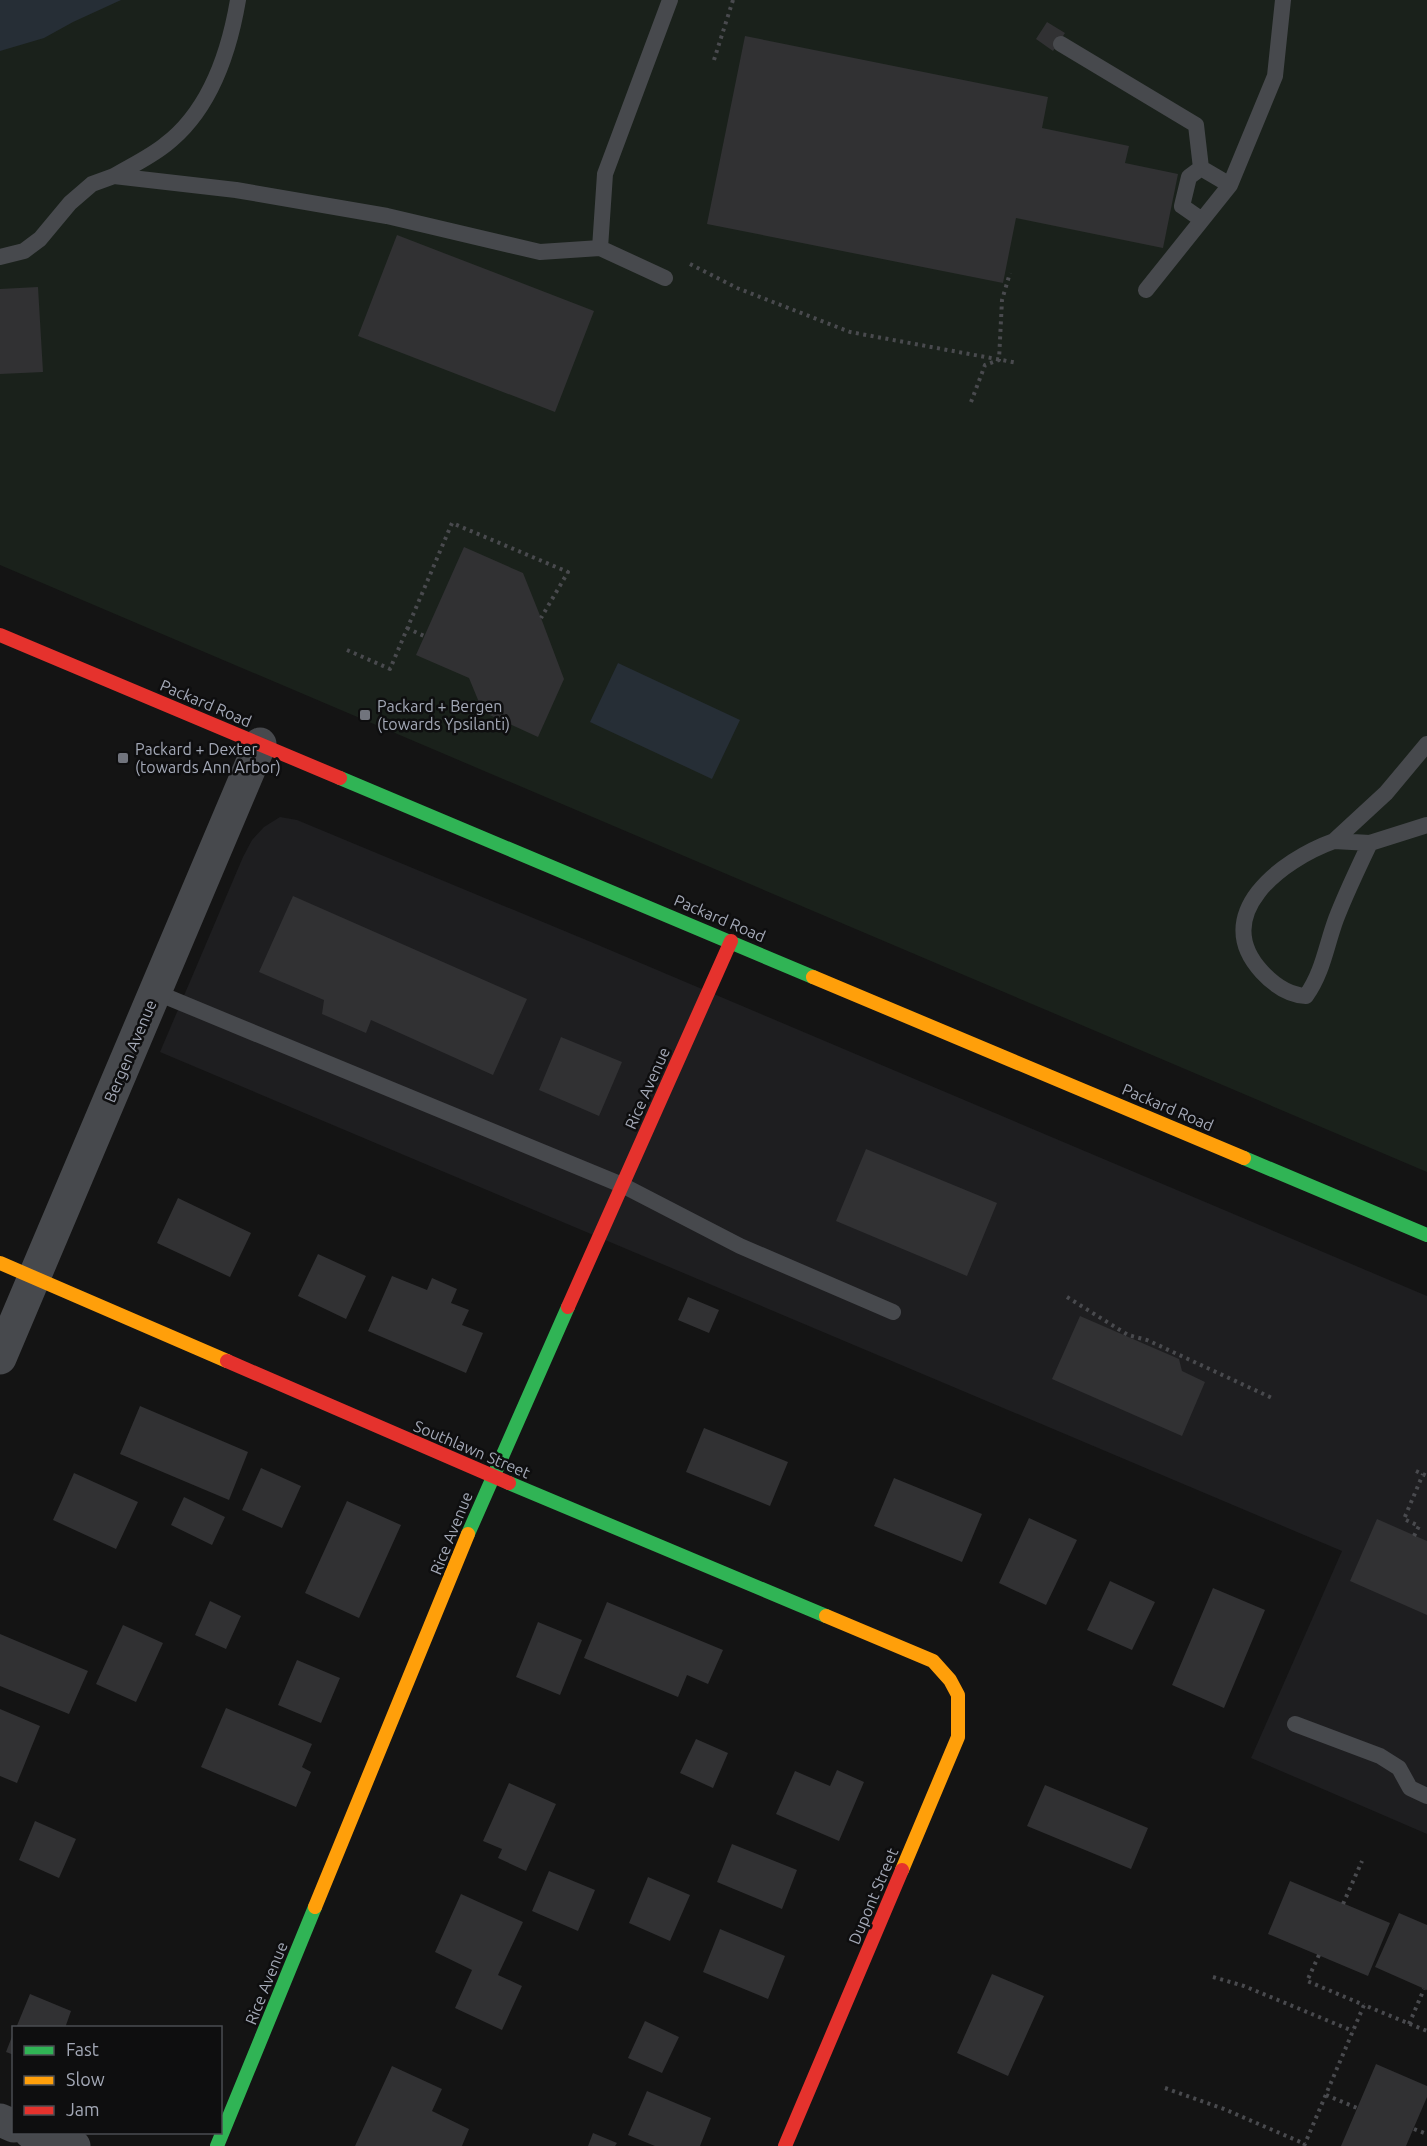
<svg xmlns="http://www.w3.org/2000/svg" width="1427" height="2146" font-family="Ubuntu,sans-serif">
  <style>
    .built { fill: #1e1e20 }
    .green { fill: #1a211b }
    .water { fill: #262e36 }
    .building { fill: #313133 }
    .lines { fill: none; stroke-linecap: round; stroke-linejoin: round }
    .path { stroke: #494a4e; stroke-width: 4; stroke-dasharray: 3 4.5; stroke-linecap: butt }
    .lane { stroke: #47494d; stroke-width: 16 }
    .street { stroke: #47494d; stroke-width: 33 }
    .fast { stroke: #30b455; stroke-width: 14 }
    .slow { stroke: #ff9f0a; stroke-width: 14 }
    .jam { stroke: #e5322d; stroke-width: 14 }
    .poi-dot { fill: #71747d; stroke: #0e0e0f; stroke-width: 2 }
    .labels { text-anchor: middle; stroke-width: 5; stroke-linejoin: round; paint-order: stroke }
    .street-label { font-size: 16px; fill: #a3a8b6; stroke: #0e0e0f }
    .poi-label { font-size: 16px; fill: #a3a8b6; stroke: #0e0e0f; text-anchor: start }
  </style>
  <rect width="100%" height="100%" fill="#141414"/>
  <path class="built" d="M280 817 297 820 591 942 1427 1296V1834L1251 1758 1342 1551 160 1052 243 857 252 840 264 827Z"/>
  <path class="green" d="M0 0H1427V1172L0 565Z"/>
  <path class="water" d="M0 0H121L73 22 44 38 0 51Z
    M618 663 740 720 712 779 590 722Z"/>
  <path class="building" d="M1047 22 1065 33 1053 51 1036 39Z
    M745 36 1048 97 1042 128 1129 146 1125 163 1178 174 1163 248 1016 218 1003 283 707 224Z
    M397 235 594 311 555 412 358 336Z
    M38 287 43 372 0 374V289Z
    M464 547 523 573 541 618 564 679 538 737 483 712 469 678 416 655Z
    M293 896 527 999 493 1075 371 1020 366 1033 322 1014 324 1000 259 972Z
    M561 1037 622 1062 599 1116 539 1090Z
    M866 1149 997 1203 967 1276 836 1221Z
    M178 1198 251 1233 230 1277 157 1243Z
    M318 1254 366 1276 346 1319 298 1296Z
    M392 1276 427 1290 432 1278 457 1289 451 1303 469 1310 462 1325 483 1333 466 1373 368 1331Z
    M688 1297 719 1310 709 1333 678 1320Z
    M1080 1316 1179 1359 1182 1371 1205 1382 1182 1436 1052 1379Z
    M140 1406 248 1452 229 1500 120 1454Z
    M704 1428 788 1462 770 1506 686 1472Z
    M261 1468 301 1486 282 1528 242 1510Z
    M74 1473 138 1502 116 1549 53 1520Z
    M894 1478 982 1514 962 1562 874 1526Z
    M184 1497 225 1517 212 1545 171 1525Z
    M347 1501 401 1525 359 1618 305 1593Z
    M1029 1518 1077 1540 1046 1605 999 1583Z
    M1377 1519 1427 1541V1615L1350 1581Z
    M1110 1581 1155 1602 1132 1650 1087 1630Z
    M1213 1588 1265 1610 1224 1708 1172 1685Z
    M210 1601 241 1616 226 1649 195 1635Z
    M607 1602 723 1650 708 1684 687 1675 678 1697 584 1658Z
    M538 1622 582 1640 560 1695 516 1677Z
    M123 1625 163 1643 136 1702 96 1684Z
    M0 1634 88 1671 69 1714 0 1686Z
    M297 1660 340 1678 321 1723 278 1705Z
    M226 1708 312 1744 302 1767 311 1772 296 1807 201 1767Z
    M0 1709 40 1726 17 1783 0 1776Z
    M696 1739 728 1753 713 1788 680 1773Z
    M837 1770 864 1782 839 1841 776 1814 795 1771 830 1786Z
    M509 1783 556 1804 526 1871 498 1858 502 1849 483 1841Z
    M1045 1785 1148 1828 1131 1869 1027 1826Z
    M35 1821 76 1839 59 1878 19 1860Z
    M732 1844 797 1870 782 1909 717 1882Z
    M549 1871 595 1890 578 1931 532 1911Z
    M648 1877 690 1895 670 1941 629 1923Z
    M1290 1881 1390 1923 1368 1976 1268 1934Z
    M461 1894 523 1922 498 1975 522 1986 502 2030 455 2008 472 1970 435 1952Z
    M1399 1913 1427 1925V1990L1375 1967Z
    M720 1929 785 1956 768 1999 703 1972Z
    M992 1974 1044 1996 1008 2076 957 2053Z
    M30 1994 71 2011 65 2028H16Z
    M645 2021 679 2037 662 2073 628 2058Z
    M13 2034H14V2055L6 2052Z
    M1376 2064 1427 2086V2097L1406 2146H1341Z
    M392 2066 442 2089 432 2111 469 2129 462 2146H355Z
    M647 2091 711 2118 700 2146H655L628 2135Z
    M593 2133 617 2143 615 2146H588Z"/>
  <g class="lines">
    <path class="path" d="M714 60 733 0
      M690 264 737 288 850 332 1018 363
      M971 402 985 365 999 360 1002 300 1010 273
      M407 628 424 636
      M347 650 390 669 452 523 568 572 541 618
      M1067 1297 1128 1335 1147 1340 1272 1398
      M1416 1471 1427 1476
      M1414 1536 1419 1526 1404 1519 1423 1474
      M1343 1904 1362 1861
      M1319 1955 1307 1981 1364 2005
      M1213 1977 1244 1986 1353 2031
      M1409 2024 1424 1989
      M1165 2088 1224 2109 1305 2144
      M1326 2095 1357 2108
      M1414 2129 1427 2134
      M1304 2146 1364 2005 1427 2031"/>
    <path class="lane" d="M1061 44 1196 125 1201 168 1230 185
      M1201 168 1189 177 1182 206 1202 220
      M114 176C131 166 150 157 165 145 210 111 229 53 238 0
      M0 257 24 251 40 239 70 203 92 184 114 176 236 190 387 216 540 252 600 248
      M665 278 600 248 605 174 670 0
      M1146 290 1230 185 1275 76 1283 0
      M1427 744 1386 793 1334 841 1370 843 1427 825
      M1334 841C1281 860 1209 915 1262 972 1274 985 1288 995 1306 996 1323 972 1326 946 1336 919 1346 893 1358 868 1370 843
      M155 992 622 1185 740 1246 893 1312
      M1295 1724 1380 1756 1399 1768 1410 1788 1427 1796"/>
    <path class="street" d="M0 1358 260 744
      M0 2120 14 2126
      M30 2132 74 2146"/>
    <path class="fast" d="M340 778 813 977
      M1244 1158 1427 1235
      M509 1483 826 1616
      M468 1534 568 1307
      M217 2146 315 1907"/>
    <path class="slow" d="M813 977 1244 1158
      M0 1263 227 1361
      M826 1616 933 1661 950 1680 958 1695V1737L902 1870
      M315 1907 468 1534"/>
    <path class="jam" d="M0 635 340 778
      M568 1307 731 941
      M227 1361 509 1483
      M785 2146 902 1870"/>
  </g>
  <g class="poi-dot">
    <rect x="359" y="709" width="12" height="12" rx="3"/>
    <rect x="117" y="752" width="12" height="12" rx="3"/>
  </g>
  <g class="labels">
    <g class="street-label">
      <text transform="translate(206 703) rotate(23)" y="6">Packard Road</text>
      <text transform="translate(720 918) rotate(23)" y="6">Packard Road</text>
      <text transform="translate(130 1051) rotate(-67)" y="6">Bergen Avenue</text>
      <text transform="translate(647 1088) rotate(-66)" y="6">Rice Avenue</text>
      <text transform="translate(1168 1107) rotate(23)" y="6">Packard Road</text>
      <text transform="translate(472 1449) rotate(23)" y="6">Southlawn Street</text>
      <text transform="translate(451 1533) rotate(-68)" y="6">Rice Avenue</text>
      <text transform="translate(873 1896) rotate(-67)" y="6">Dupont Street</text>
      <text transform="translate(266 1983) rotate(-68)" y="6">Rice Avenue</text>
    </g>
    <g class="poi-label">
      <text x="377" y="712">Packard + Bergen<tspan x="377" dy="18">(towards Ypsilanti)</tspan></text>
      <text x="135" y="755">Packard + Dexter<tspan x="135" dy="18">(towards Ann Arbor)</tspan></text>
    </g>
  </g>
  <rect x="12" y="2026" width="210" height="108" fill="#0e0e0f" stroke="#4a4c52" stroke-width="1.5"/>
  <rect x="24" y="2046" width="30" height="9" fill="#30b455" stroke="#4a4c52" stroke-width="1.5"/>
  <text x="66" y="2056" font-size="18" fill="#a3a8b6">Fast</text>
  <rect x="24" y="2076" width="30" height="9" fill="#ff9f0a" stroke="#4a4c52" stroke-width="1.5"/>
  <text x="66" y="2086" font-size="18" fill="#a3a8b6">Slow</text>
  <rect x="24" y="2106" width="30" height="9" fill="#e5322d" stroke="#4a4c52" stroke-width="1.5"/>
  <text x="66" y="2116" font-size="18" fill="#a3a8b6">Jam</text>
</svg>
